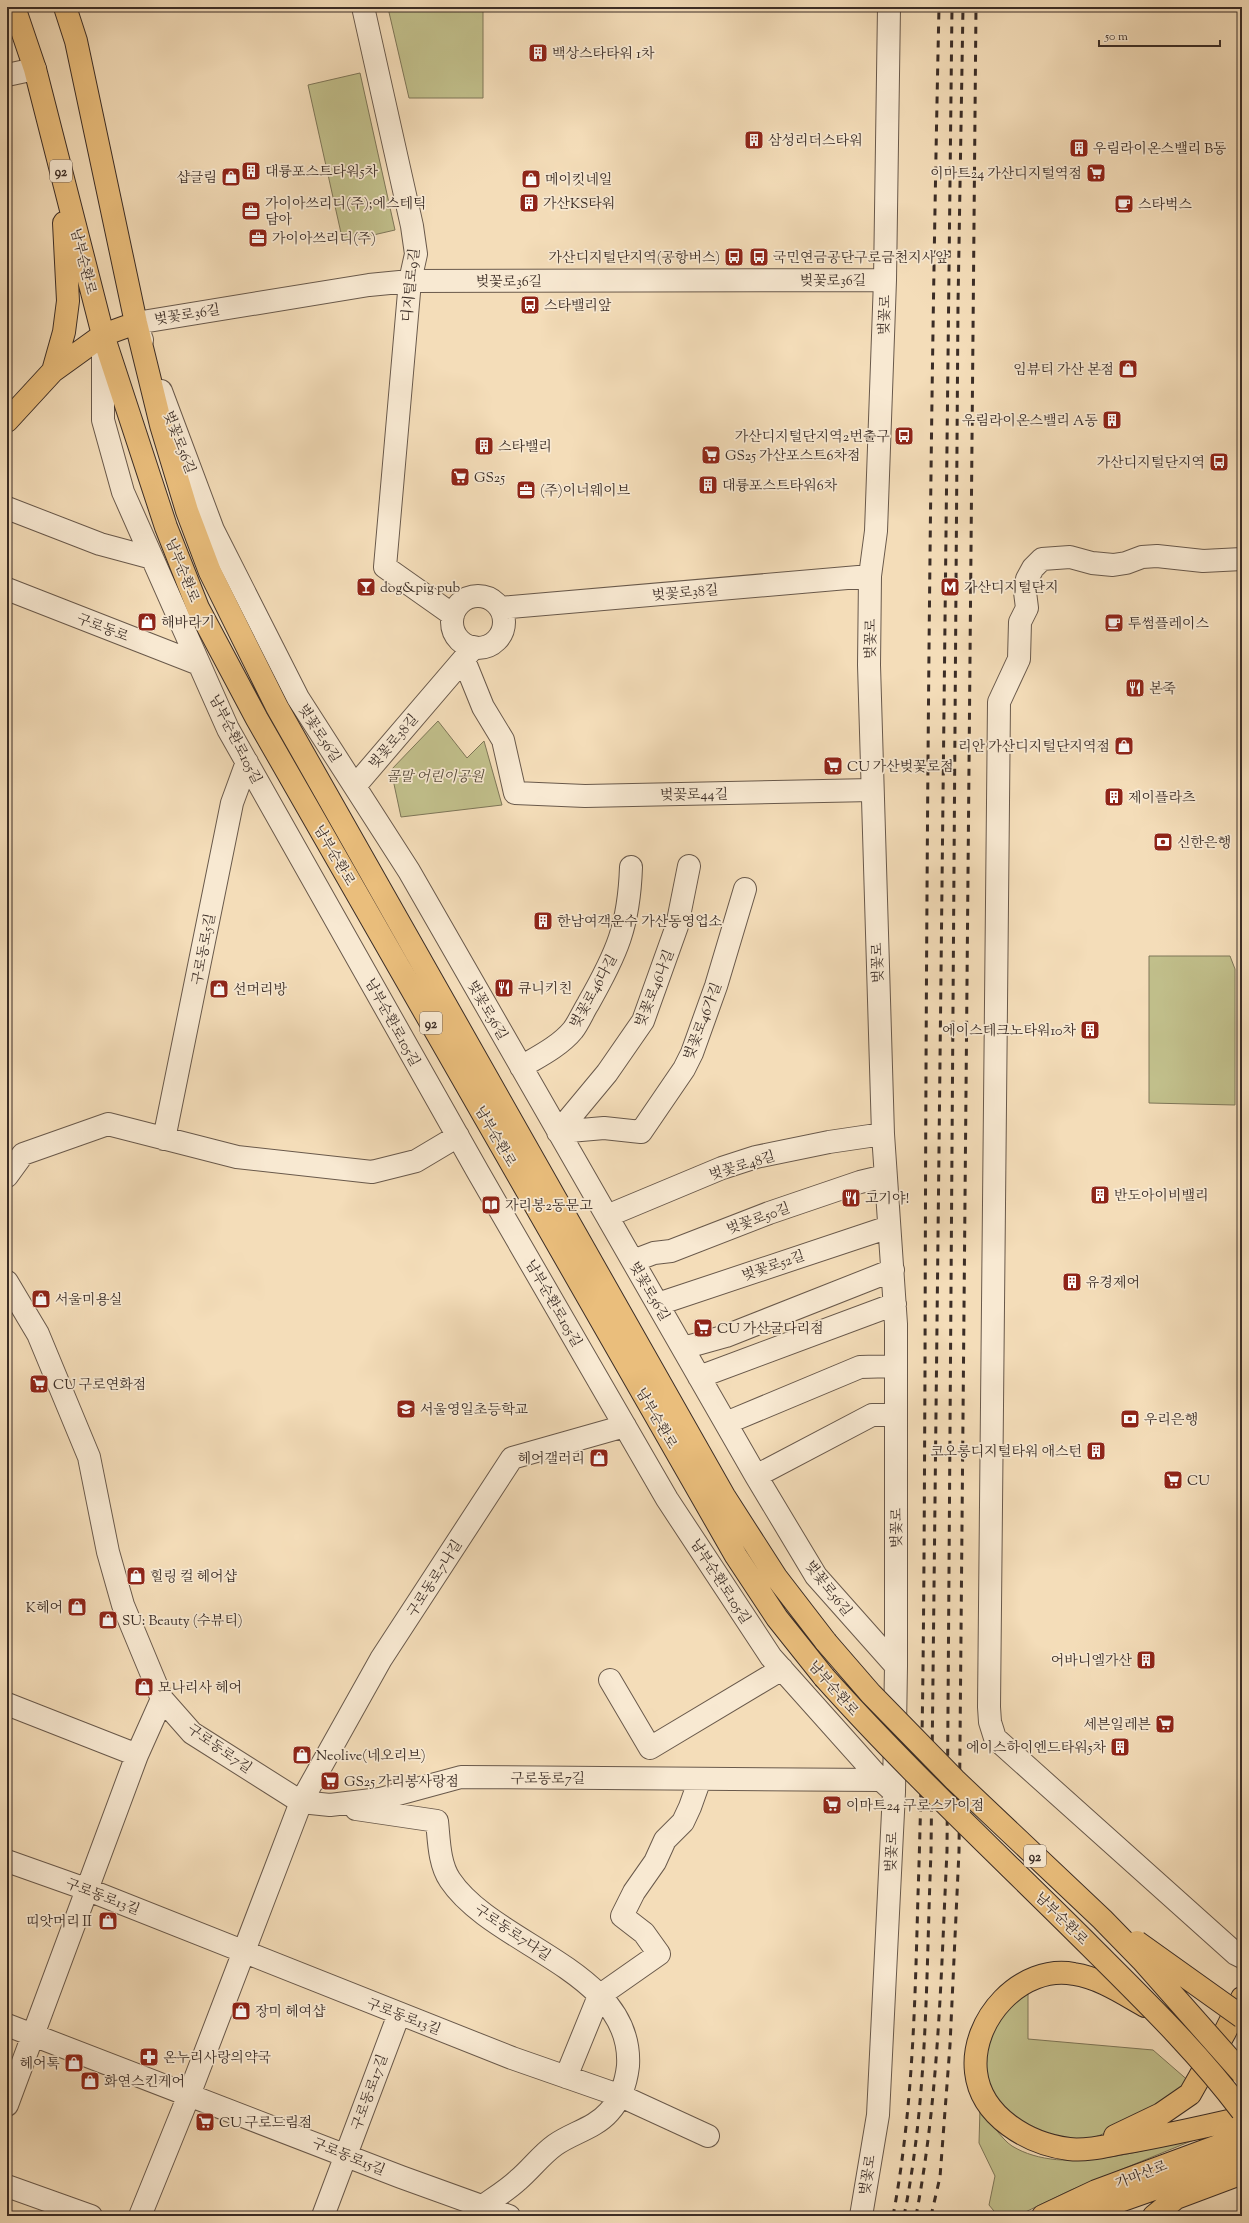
<svg xmlns="http://www.w3.org/2000/svg" width="1249" height="2223" font-family="'Sorts Mill Goudy','Noto Serif KR',serif">
  <style>
    .green { fill: #c1bf8b; stroke: #7e7658 }
    .lines { fill: none; stroke-linecap: round; stroke-linejoin: round }
    .minor-casing { stroke: #69594b; stroke-width: 24 }
    .major-casing { stroke: #3b2d26; stroke-width: 24 }
    .minor { stroke: #f8e9d2; stroke-width: 22 }
    .major { stroke: #eabe7c; stroke-width: 22 }
    .rail { stroke: #3b2d26; stroke-width: 3; stroke-dasharray: 7 7; stroke-linecap: butt }
    .major-bridge-casing { stroke: #3b2d26; stroke-width: 24; stroke-linecap: butt }
    .major-bridge { stroke: #eabe7c; stroke-width: 22 }
    .labels { text-anchor: middle; stroke-width: 3.5; stroke-linejoin: round; paint-order: stroke }
    .shield { fill: #f8e9d2; stroke: #74655a; stroke-width: 1 }
    .shield-label { font-size: 13px; font-weight: bold; fill: #3b2d26 }
    .poi-label { font-size: 14px; fill: #3b2d26; stroke: #f8e9d2; text-anchor: start }
    .street-label { font-size: 14px; fill: #3b2d26; stroke: #f8e9d2 }
    .park-label { font-size: 14px; font-style: italic; fill: #564a3a; stroke: #f8e9d2 }
  </style>
  <rect width="100%" height="100%" fill="#f4ddb9"/>
  <filter id="stains"><feTurbulence type="fractalNoise" baseFrequency=".005" numOctaves="4"/><feColorMatrix values="0 0 0 0 .2 0 0 0 0 .09 0 0 0 0 .02 0 0 0 .5 -.17"/></filter>
  <radialGradient id="worn" r=".72"><stop offset=".6" stop-color="#630" stop-opacity="0"/><stop offset="1" stop-color="#630" stop-opacity=".3"/></radialGradient>
  <path class="green" d="M388 8H483V98H409Z
    M360 73 395 230 343 242 308 85Z
    M438 721 467 758 484 741 502 805 401 817 391 770Z
    M1149 956H1230L1235 969V1105L1149 1103Z
    M1028 1993V2039L1153 2050 1191 2083C1178 2099 1160 2105 1141 2115 1121 2125 1096 2141 1073 2141 1018 2140 965 2084 994 2029 996 2024 999 2015 1004 2011 1010 2004 1020 1998 1028 1993Z
    M980 2108C988 2118 1002 2140 1012 2146 1064 2178 1150 2148 1206 2135L1071 2190 1017 2216H998L989 2205 995 2176 979 2143Z"/>
  <g class="lines">
    <g class="minor-casing">
      <path id="minor" d="M363 7 412 226 416 254 410 281 385 567 453 615
        M7 75 35 69
        M103 340V420L123 492 228 729 478 1172 667 1499 771 1657 881 1780 894 1792
        M142 340 136 323 369 285 410 281 885 280
        M161 391 213 530 298 698 409 871 756 1476 816 1576 896 1666
        M7 508 100 544 152 558
        M1242 559 1203 561 1157 556 1142 557 1126 563 1113 565 1092 563 1070 557 1042 559 1033 568 1027 579 1025 592 1027 608 1020 622 1019 659 999 702 989 1707 990 1722 995 1738 1236 1954 1242 1957
        M7 589 199 664
        M452 622a26 26 0 1 1 52 0a26 26 0 1 1-52 0Z
        M500 608 870 576
        M464 660 483 707 503 740 515 793 585 796 872 790
        M355 786 474 647
        M521 1067C538 1057 560 1046 573 1030 579 1022 583 1012 588 1004 617 953 629 926 631 867
        M558 1132 604 1128 641 1132 684 1069 692 1053 716 986 745 889
        M558 1132 607 1073 643 1021 677 926 689 866
        M164 1139 232 803 247 762
        M7 1176 23 1154 108 1124 237 1157 372 1172 416 1161 458 1136
        M607 1216 722 1168 756 1157 829 1142 883 1134
        M633 1261 654 1253 671 1251 769 1213 860 1182 885 1176
        M7 1282 38 1334 89 1457 108 1552 123 1605 162 1699 192 1733 301 1802 330 1805 380 1799 461 1777 881 1780
        M658 1304 889 1227
        M683 1348 726 1336 893 1270
        M699 1377 895 1304
        M726 1423 860 1367 895 1366
        M756 1476 872 1415H895
        M610 1680 650 1748 782 1669
        M7 1704 137 1755
        M356 1809 437 1821C439 1840 439 1864 450 1880 494 1946 634 1971 628 2066 626 2083 621 2099 609 2112 595 2128 572 2133 555 2145 541 2155 531 2169 518 2180 503 2194 485 2203 470 2216
        M7 1861 86 1889 512 2058 621 2096 708 2136
        M7 2025 401 2177 509 2216
        M566 2077 599 1996 659 1954 644 1933 622 1916 634 1892 655 1862 665 1840 683 1822 690 1807 700 1779
        M7 2105 137 1755 162 1699
        M7 2186 91 2216
        M140 2216 189 2095 301 1802 381 1659 512 1458 625 1426
        M323 2216 399 2014
        M861 2216 878 2115 894 1792 896 1666V1324L883 1134 869 665 870 576 876 531 885 280 889 7"/>
    </g>
    <g class="major-casing">
      <path id="major" d="M14 7 35 69 103 335 166 527 198 608 257 719 736 1556 777 1618 824 1677
        M65 7 76 41 136 323 161 425 187 511 210 572 277 707 724 1496 776 1577 826 1642
        M53 371 64 332 68 301 64 223
        M7 421 53 371 103 335 136 323
        M1145 2006C1122 1993 1100 1978 1074 1974 1021 1964 970 2020 976 2072 981 2117 1029 2144 1069 2149 1088 2151 1106 2146 1123 2143 1163 2136 1203 2127 1242 2118
        M1115 2136 1161 2114 1190 2094 1225 2032 1242 1998
        M1043 2216 1096 2191 1242 2137
        M1084 2216 1103 2207 1242 2158
        M1154 2216 1176 2198 1240 2174"/>
    </g>
    <use href="#minor" class="minor"/>
    <use href="#major" class="major"/>
    <path class="rail" d="M893 2216C913 2110 915 2003 918 1895 924 1721 924 1547 925 1373 926 918 929 462 939 7
      M904 2216C928 2097 926 1973 931 1852L952 7
      M916 2216C939 2096 941 1973 947 1851L958 305 963 7
      M931 2216 940 2177 950 2045 959 1851 976 7"/>
    <g class="major-bridge-casing">
      <path id="major-bridge" d="M826 1642 871 1694 955 1780 1102 1919 1142 1960 1242 2073
        M824 1677C908 1771 1001 1857 1090 1946 1143 1999 1197 2051 1242 2111
        M1137 1942 1242 2017"/>
    </g>
    <use href="#major-bridge" class="major-bridge"/>
  </g>
  <defs>
    <g id="building-square" transform="scale(1)"><rect x="-9" y="-9" width="18" height="18" rx="4" fill="#8f2418" stroke="#f8e9d2"/><path d="M-4-6H4V6H1V3H-1V6H-4ZM-2.5-4.3h1.7v1.8h-1.7ZM.8-4.3h1.7v1.8H.8ZM-2.5-1h1.7V.8h-1.7ZM.8-1h1.7V.8H.8Z" fill="#fff"/></g>
    <g id="supermarket-square" transform="scale(1)"><rect x="-9" y="-9" width="18" height="18" rx="4" fill="#8f2418" stroke="#f8e9d2"/><path d="M-6-5.5h2.5l.6 2H6L4.5 2H-2.5L-4.4-4H-6ZM-1.5 3.2a1.3 1.3 0 1 0 .1 0ZM3 3.2a1.3 1.3 0 1 0 .1 0Z" fill="#fff"/></g>
    <g id="shop-square" transform="scale(1)"><rect x="-9" y="-9" width="18" height="18" rx="4" fill="#8f2418" stroke="#f8e9d2"/><path d="M-5-2.5h2.3a2.7 3.5 0 0 1 5.4 0H5L5.5 6h-11ZM-1.5-2.5h3a1.5 2.3 0 0 0-3 0Z" fill="#fff"/></g>
    <g id="cafe-square" transform="scale(1)"><rect x="-9" y="-9" width="18" height="18" rx="4" fill="#8f2418" stroke="#f8e9d2"/><path d="M-5.5-4.5H6V0H3Q3 3.5 0 3.5H-2.5Q-5.5 3.5-5.5 0ZM3-3.2v2h1.7v-2ZM-6 4.5H4V6H-6Z" fill="#fff"/></g>
    <g id="office-square" transform="scale(1)"><rect x="-9" y="-9" width="18" height="18" rx="4" fill="#8f2418" stroke="#f8e9d2"/><path d="M-6-3h4V-5.5h4V-3h4V5H-6ZM-1-4.5V-3h2v-1.5ZM-6 0V1H6V0Z" fill="#fff"/></g>
    <g id="bus-square" transform="scale(1)"><rect x="-9" y="-9" width="18" height="18" rx="4" fill="#8f2418" stroke="#f8e9d2"/><path d="M-5-6H5V4H4V6H2V4H-2V6H-4V4H-5ZM-3.5-4V0h7V-4ZM-3.5 1.2v1.5H-2V1.2ZM2 1.2v1.5H3.5V1.2Z" fill="#fff"/></g>
    <g id="bar-square" transform="scale(1)"><rect x="-9" y="-9" width="18" height="18" rx="4" fill="#8f2418" stroke="#f8e9d2"/><path d="M-6-5H6L.8 .8V4.5H3.5V6h-7V4.5H-.8V.8Z" fill="#fff"/></g>
    <g id="metro-square" transform="scale(1)"><rect x="-9" y="-9" width="18" height="18" rx="4" fill="#8f2418" stroke="#f8e9d2"/><path d="M-5.5 5V-5H-3L0 0L3-5H5.5V5H3V-.5L0 4L-3-.5V5Z" fill="#fff"/></g>
    <g id="restaurant-square" transform="scale(1)"><rect x="-9" y="-9" width="18" height="18" rx="4" fill="#8f2418" stroke="#f8e9d2"/><path d="M-5-6h1v4h1v-4h1v4h1v-4h1v5L-1.5 .5V6h-2V.5L-5-1ZM5-6V6H3V1.5H1.5Q1.5-4 5-6Z" fill="#fff"/></g>
    <g id="bank-square" transform="scale(1)"><rect x="-9" y="-9" width="18" height="18" rx="4" fill="#8f2418" stroke="#f8e9d2"/><path d="M-6-4H6V4H-6ZM0-2.3a2.3 2.3 0 1 0 0 4.6a2.3 2.3 0 1 0 0-4.6Z" fill="#fff"/></g>
    <g id="library-square" transform="scale(1)"><rect x="-9" y="-9" width="18" height="18" rx="4" fill="#8f2418" stroke="#f8e9d2"/><path d="M-6-4Q-3-5.5-.7-3.5V5Q-3 3-6 4ZM6-4Q3-5.5 .7-3.5V5Q3 3 6 4Z" fill="#fff"/></g>
    <g id="school-square" transform="scale(1)"><rect x="-9" y="-9" width="18" height="18" rx="4" fill="#8f2418" stroke="#f8e9d2"/><path d="M0-5L7-2L0 1L-7-2ZM-4 1L0 2.5L4 1V4Q0 6-4 4Z" fill="#fff"/></g>
    <g id="pharmacy-square" transform="scale(1)"><rect x="-9" y="-9" width="18" height="18" rx="4" fill="#8f2418" stroke="#f8e9d2"/><path d="M-2-6h4v4h4v4h-4v4h-4v-4h-4v-4h4Z" fill="#fff"/></g>
  </defs>
  <g fill-rule="evenodd">
    <use href="#building-square" x="538" y="53"/>
    <use href="#building-square" x="754" y="140"/>
    <use href="#building-square" x="1079" y="148"/>
    <use href="#building-square" x="251" y="171"/>
    <use href="#supermarket-square" x="1096" y="173"/>
    <use href="#shop-square" x="231" y="177"/>
    <use href="#shop-square" x="531" y="179"/>
    <use href="#building-square" x="529" y="203"/>
    <use href="#cafe-square" x="1124" y="204"/>
    <use href="#office-square" x="251" y="211"/>
    <use href="#office-square" x="258" y="238"/>
    <use href="#bus-square" x="734" y="257"/>
    <use href="#bus-square" x="759" y="257"/>
    <use href="#bus-square" x="530" y="305"/>
    <use href="#shop-square" x="1128" y="369"/>
    <use href="#building-square" x="1112" y="420"/>
    <use href="#bus-square" x="904" y="436"/>
    <use href="#building-square" x="484" y="446"/>
    <use href="#supermarket-square" x="711" y="455"/>
    <use href="#bus-square" x="1219" y="462"/>
    <use href="#supermarket-square" x="460" y="477"/>
    <use href="#building-square" x="708" y="485"/>
    <use href="#office-square" x="526" y="490"/>
    <use href="#bar-square" x="366" y="587"/>
    <use href="#metro-square" x="950" y="587"/>
    <use href="#shop-square" x="147" y="622"/>
    <use href="#cafe-square" x="1114" y="623"/>
    <use href="#restaurant-square" x="1135" y="688"/>
    <use href="#shop-square" x="1124" y="746"/>
    <use href="#supermarket-square" x="833" y="766"/>
    <use href="#building-square" x="1114" y="797"/>
    <use href="#bank-square" x="1163" y="842"/>
    <use href="#building-square" x="543" y="921"/>
    <use href="#restaurant-square" x="504" y="988"/>
    <use href="#shop-square" x="219" y="989"/>
    <use href="#building-square" x="1090" y="1030"/>
    <use href="#building-square" x="1100" y="1195"/>
    <use href="#restaurant-square" x="851" y="1198"/>
    <use href="#library-square" x="491" y="1205"/>
    <use href="#building-square" x="1072" y="1282"/>
    <use href="#shop-square" x="41" y="1299"/>
    <use href="#supermarket-square" x="703" y="1328"/>
    <use href="#supermarket-square" x="39" y="1384"/>
    <use href="#school-square" x="406" y="1409"/>
    <use href="#bank-square" x="1130" y="1419"/>
    <use href="#building-square" x="1096" y="1451"/>
    <use href="#shop-square" x="599" y="1458"/>
    <use href="#supermarket-square" x="1173" y="1480"/>
    <use href="#shop-square" x="136" y="1576"/>
    <use href="#shop-square" x="77" y="1607"/>
    <use href="#shop-square" x="108" y="1620"/>
    <use href="#building-square" x="1146" y="1660"/>
    <use href="#shop-square" x="144" y="1687"/>
    <use href="#supermarket-square" x="1165" y="1724"/>
    <use href="#building-square" x="1120" y="1747"/>
    <use href="#shop-square" x="302" y="1755"/>
    <use href="#supermarket-square" x="330" y="1781"/>
    <use href="#supermarket-square" x="832" y="1805"/>
    <use href="#shop-square" x="108" y="1921"/>
    <use href="#shop-square" x="241" y="2011"/>
    <use href="#pharmacy-square" x="149" y="2057"/>
    <use href="#shop-square" x="74" y="2063"/>
    <use href="#shop-square" x="90" y="2081"/>
    <use href="#supermarket-square" x="205" y="2122"/>
  </g>
  <g class="labels">
    <g class="shield">
      <rect x="50" y="160" width="22" height="22" rx="3"/>
      <rect x="420" y="1012" width="22" height="22" rx="3"/>
      <rect x="1024" y="1845" width="22" height="22" rx="3"/>
    </g>
    <g class="shield-label">
      <text x="61" y="176">92</text>
      <text x="431" y="1028">92</text>
      <text x="1035" y="1861">92</text>
    </g>
    <g class="poi-label">
      <text x="552" y="58">백상스타타워 1차</text>
      <text x="768" y="145">삼성리더스타워</text>
      <text x="1093" y="153">우림라이온스밸리 B동</text>
      <text x="265" y="176">대륭포스트타워5차</text>
      <text x="1082" y="178" text-anchor="end">이마트24 가산디지털역점</text>
      <text x="217" y="182" text-anchor="end">샵글림</text>
      <text x="545" y="184">메이킷네일</text>
      <text x="265" y="208">가이아쓰리디(주);에스테틱<tspan x="265" dy="16">담아</tspan></text>
      <text x="543" y="208">가산KS타워</text>
      <text x="1138" y="209">스타벅스</text>
      <text x="272" y="243">가이아쓰리디(주)</text>
      <text x="720" y="262" text-anchor="end">가산디지털단지역(공항버스)</text>
      <text x="773" y="262">국민연금공단구로금천지사앞</text>
      <text x="544" y="310">스타밸리앞</text>
      <text x="1114" y="374" text-anchor="end">임뷰티 가산 본점</text>
      <text x="1098" y="425" text-anchor="end">우림라이온스밸리 A동</text>
      <text x="890" y="441" text-anchor="end">가산디지털단지역2번출구</text>
      <text x="498" y="451">스타밸리</text>
      <text x="725" y="460">GS25 가산포스트6차점</text>
      <text x="1205" y="467" text-anchor="end">가산디지털단지역</text>
      <text x="474" y="482">GS25</text>
      <text x="722" y="490">대륭포스트타워6차</text>
      <text x="540" y="495">(주)이너웨이브</text>
      <text x="380" y="592">dog&amp;pig pub</text>
      <text x="964" y="592">가산디지털단지</text>
      <text x="161" y="627">해바라기</text>
      <text x="1128" y="628">투썸플레이스</text>
      <text x="1149" y="693">본죽</text>
      <text x="1110" y="751" text-anchor="end">리안 가산디지털단지역점</text>
      <text x="847" y="771">CU 가산벚꽃로점</text>
      <text x="1128" y="802">제이플라츠</text>
      <text x="1177" y="847">신한은행</text>
      <text x="557" y="926">한남여객운수 가산동영업소</text>
      <text x="518" y="993">큐니키친</text>
      <text x="233" y="994">선머리방</text>
      <text x="1076" y="1035" text-anchor="end">에이스테크노타워10차</text>
      <text x="1114" y="1200">반도아이비밸리</text>
      <text x="865" y="1203">고기야!</text>
      <text x="505" y="1210">가리봉2동문고</text>
      <text x="1086" y="1287">유경제어</text>
      <text x="55" y="1304">서울미용실</text>
      <text x="717" y="1333">CU 가산굴다리점</text>
      <text x="53" y="1389">CU 구로연화점</text>
      <text x="420" y="1414">서울영일초등학교</text>
      <text x="1144" y="1424">우리은행</text>
      <text x="1082" y="1456" text-anchor="end">코오롱디지털타워 애스턴</text>
      <text x="585" y="1463" text-anchor="end">헤어갤러리</text>
      <text x="1187" y="1485">CU</text>
      <text x="150" y="1581">힐링 컬 헤어샵</text>
      <text x="63" y="1612" text-anchor="end">K헤어</text>
      <text x="122" y="1625">SU: Beauty (수뷰티)</text>
      <text x="1132" y="1665" text-anchor="end">어바니엘가산</text>
      <text x="158" y="1692">모나리사 헤어</text>
      <text x="1151" y="1729" text-anchor="end">세븐일레븐</text>
      <text x="1106" y="1752" text-anchor="end">에이스하이엔드타워5차</text>
      <text x="316" y="1760">Neolive(네오리브)</text>
      <text x="344" y="1786">GS25 가리봉사랑점</text>
      <text x="846" y="1810">이마트24 구로스카이점</text>
      <text x="94" y="1926" text-anchor="end">띠앗머리Ⅱ</text>
      <text x="255" y="2016">장미 헤여샵</text>
      <text x="163" y="2062">온누리사랑의약국</text>
      <text x="60" y="2068" text-anchor="end">헤어톡</text>
      <text x="104" y="2086">화연스킨케어</text>
      <text x="219" y="2127">CU 구로드림점</text>
    </g>
    <g class="street-label">
      <text transform="translate(84 261) rotate(76)" y="5">남부순환로</text>
      <text x="833" y="285">벚꽃로36길</text>
      <text x="509" y="286">벚꽃로36길</text>
      <text transform="translate(410 285) rotate(-84)" y="5">디지털로9길</text>
      <text transform="translate(187 314) rotate(-9)" y="5">벚꽃로36길</text>
      <text transform="translate(884 315) rotate(-88)" y="5">벚꽃로</text>
      <text transform="translate(180 442) rotate(69)" y="5">벚꽃로56길</text>
      <text transform="translate(183 570) rotate(68)" y="5">남부순환로</text>
      <text transform="translate(685 592) rotate(-5)" y="5">벚꽃로38길</text>
      <text transform="translate(103 627) rotate(21)" y="5">구로동로</text>
      <text transform="translate(870 639) rotate(-89)" y="5">벚꽃로</text>
      <text transform="translate(320 733) rotate(57)" y="5">벚꽃로56길</text>
      <text transform="translate(236 739) rotate(63)" y="5">남부순환로105길</text>
      <text transform="translate(393 741) rotate(-49)" y="5">벚꽃로38길</text>
      <text transform="translate(694 794) rotate(-1)" y="5">벚꽃로44길</text>
      <text transform="translate(335 855) rotate(60)" y="5">남부순환로</text>
      <text transform="translate(203 949) rotate(-79)" y="5">구로동로5길</text>
      <text transform="translate(877 963) rotate(-92)" y="5">벚꽃로</text>
      <text transform="translate(654 988) rotate(-68)" y="5">벚꽃로46나길</text>
      <text transform="translate(593 991) rotate(-61)" y="5">벚꽃로46다길</text>
      <text transform="translate(488 1010) rotate(60)" y="5">벚꽃로56길</text>
      <text transform="translate(702 1021) rotate(-69)" y="5">벚꽃로46가길</text>
      <text transform="translate(393 1022) rotate(61)" y="5">남부순환로105길</text>
      <text transform="translate(496 1136) rotate(60)" y="5">남부순환로</text>
      <text transform="translate(742 1165) rotate(-17)" y="5">벚꽃로48길</text>
      <text transform="translate(758 1218) rotate(-20)" y="5">벚꽃로50길</text>
      <text transform="translate(773 1265) rotate(-19)" y="5">벚꽃로52길</text>
      <text transform="translate(650 1291) rotate(60)" y="5">벚꽃로56길</text>
      <text transform="translate(554 1303) rotate(60)" y="5">남부순환로105길</text>
      <text transform="translate(657 1418) rotate(60)" y="5">남부순환로</text>
      <text transform="translate(896 1528) rotate(-90)" y="5">벚꽃로</text>
      <text transform="translate(434 1578) rotate(-57)" y="5">구로동로7나길</text>
      <text transform="translate(721 1581) rotate(57)" y="5">남부순환로105길</text>
      <text transform="translate(829 1588) rotate(52)" y="5">벚꽃로56길</text>
      <text transform="translate(834 1688) rotate(49)" y="5">남부순환로</text>
      <text transform="translate(220 1748) rotate(35)" y="5">구로동로7길</text>
      <text x="548" y="1783">구로동로7길</text>
      <text transform="translate(891 1852) rotate(-87)" y="5">벚꽃로</text>
      <text transform="translate(103 1896) rotate(21)" y="5">구로동로13길</text>
      <text transform="translate(1062 1918) rotate(45)" y="5">남부순환로</text>
      <text transform="translate(513 1932) rotate(34)" y="5">구로동로7다길</text>
      <text transform="translate(404 2016) rotate(21)" y="5">구로동로13길</text>
      <text transform="translate(369 2092) rotate(-70)" y="5">구로동로17길</text>
      <text transform="translate(349 2156) rotate(22)" y="5">구로동로15길</text>
      <text transform="translate(1141 2174) rotate(-21)" y="5">가마산로</text>
      <text transform="translate(867 2175) rotate(-81)" y="5">벚꽃로</text>
    </g>
    <g class="park-label">
      <text x="435" y="781">골말 어린이공원</text>
    </g>
  </g>
  <rect width="1249" height="2223" fill="none" stroke="#f4ddb9" stroke-width="24"/>
  <rect x="8" y="8" width="1233" height="2207" fill="none" stroke="#3b2d26" stroke-width="2"/>
  <rect x="12" y="12" width="1225" height="2199" fill="none" stroke="#3b2d26"/>
  <path d="M1099 40v6h121v-6" fill="none" stroke="#3b2d26" stroke-width="2"/>
  <text x="1105" y="40" font-size="12" fill="#3b2d26" stroke="#f8e9d2" stroke-width="3" paint-order="stroke">50 m</text>
  <rect width="100%" height="100%" filter="url(#stains)"/>
  <rect width="100%" height="100%" fill="url(#worn)"/>
</svg>
